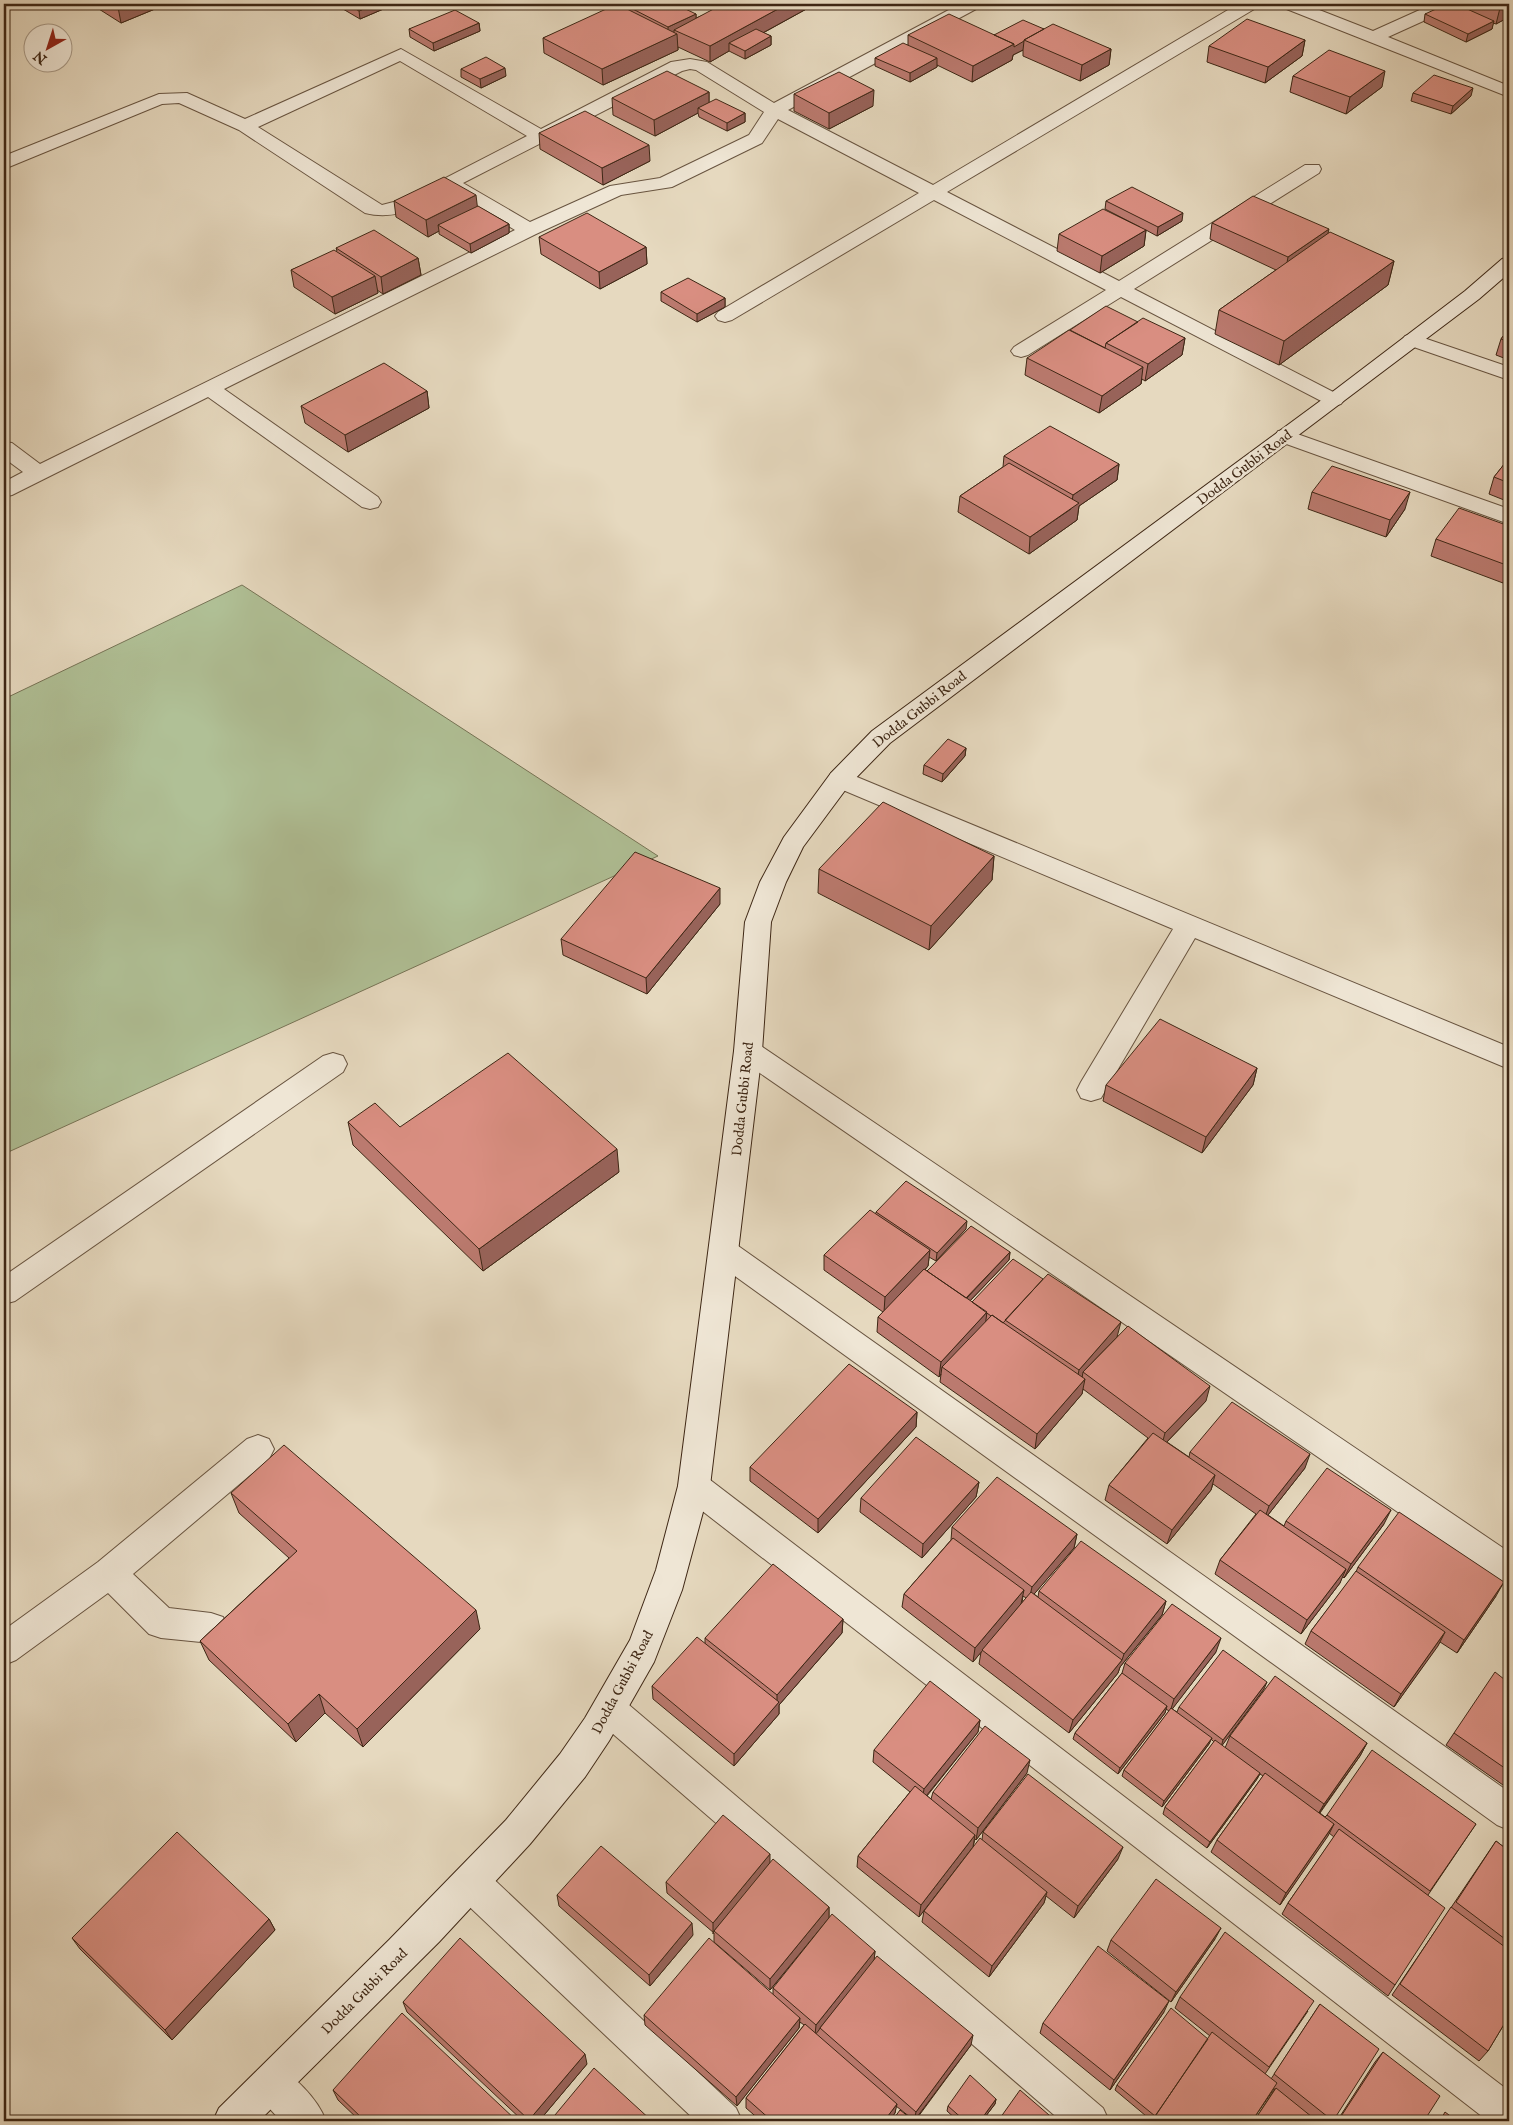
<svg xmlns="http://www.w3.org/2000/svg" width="1513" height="2125" font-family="'IM FELL English',serif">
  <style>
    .green { fill: #b0c096; stroke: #777456 }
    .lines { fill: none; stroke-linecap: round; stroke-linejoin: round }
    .lane-casing { stroke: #685440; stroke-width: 2 }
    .street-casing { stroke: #685440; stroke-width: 2 }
    .secondary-casing { stroke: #3e2715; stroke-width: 2 }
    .lane { fill: #efe6d5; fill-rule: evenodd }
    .street { fill: #efe6d5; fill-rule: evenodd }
    .secondary { fill: #efe6d5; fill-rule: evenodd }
    .wall { fill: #bb7a6f; stroke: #3e2715; fill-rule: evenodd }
    .shaded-wall { fill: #98635a; stroke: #3e2715 }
    .building { fill: #d98e81; stroke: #3e2715 }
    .labels { text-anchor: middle; stroke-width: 5; stroke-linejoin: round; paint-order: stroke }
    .street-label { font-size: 14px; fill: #3e2715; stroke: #efe6d5 }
  </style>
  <rect width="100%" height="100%" fill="#e6d9bf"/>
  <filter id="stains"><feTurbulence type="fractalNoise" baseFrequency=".004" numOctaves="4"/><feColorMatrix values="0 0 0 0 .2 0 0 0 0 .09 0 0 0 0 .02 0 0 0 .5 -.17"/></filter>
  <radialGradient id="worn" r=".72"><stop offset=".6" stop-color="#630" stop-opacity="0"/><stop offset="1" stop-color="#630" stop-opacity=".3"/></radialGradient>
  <path class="green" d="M242 585 658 856 4 1154V699Z"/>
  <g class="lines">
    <g class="lane-casing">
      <path id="lane" d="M1286 430 1509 509V524L1278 441 1275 436 1278 431Z
        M333 1053 343 1056 347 1064 343 1072 15 1301 4 1304V1276L323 1056Z
        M258 1435 269 1439 274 1449 269 1459 133 1574 169 1608 211 1613 223 1617 228 1628 223 1639 211 1643 161 1638 149 1634 108 1593 16 1660 4 1665V1630L98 1562 247 1439Z"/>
    </g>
    <g class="street-casing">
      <path id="street" d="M960 4H981L978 8 788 110 933 185 1238 4H1258L1256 8 947 192 1119 281 1305 165H1319L1321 169 1319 173 1134 289 1341 396 1344 400 1341 404 1334 406 1327 404 1121 297 1028 355 1021 357 1014 355 1011 351 1014 347 1106 290 934 200 732 320 725 322 718 320 715 316 718 312 919 193 778 119 762 143 672 187 621 195 536 234 224 389 378 497 381 502 378 507 370 509 362 507 208 397 12 495 4 497V482L23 472 4 458V442L12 443 40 464 515 230 449 191C422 206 397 221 365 213L239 130 179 103 162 104 4 169V156L159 94 187 93 245 119 401 49 541 129 671 62 690 59 707 62 774 103ZM400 61 527 136 405 199 382 205 258 127ZM690 69 696 70 764 112 749 135 660 178 610 186 530 222 463 183 682 71Z
        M1281 4H1304L1373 31 1433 4H1454L1452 8 1388 37 1509 86V97L1284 8Z
        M1412 334 1509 367V380L1405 344 1402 340 1405 336Z
        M840 770 1509 1047V1069L1195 938 1101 1098 1091 1101 1081 1098 1077 1090 1081 1082 1173 929 831 785 828 779 831 773Z
        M748 1040 758 1044 1509 1552V1585L1498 1581 738 1058 734 1051 738 1044Z
        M724 1240 734 1243 1509 1792V1830L1497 1825 714 1261 709 1252 714 1243Z
        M694 1472 705 1476 1509 2091V2121H1488L683 1496 678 1486 683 1476Z
        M610 1694 622 1699 1103 2108 1109 2121H1061L598 1721 593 1710 598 1699Z
        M471 1865 484 1870 736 2108 742 2121H696L458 1896 453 1883 458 1870Z
        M271 2064C293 2073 318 2099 326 2121H281L258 2096 252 2083 258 2070Z"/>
    </g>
    <g class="secondary-casing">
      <path id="secondary" d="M1509 257V273L1479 299 890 743 849 785 803 847 786 882 771 922 762 1051 710 1486 682 1590 654 1662 609 1741 585 1777 530 1844 439 1942 259 2121H213L219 2108 389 1940 506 1820 560 1754 585 1718 630 1640 656 1570 678 1486 734 1051 745 922 760 882 784 837 831 773 872 731 1327 396 1465 291 1502 259Z"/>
    </g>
    <use href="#lane" class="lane"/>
    <use href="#street" class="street"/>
    <use href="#secondary" class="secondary"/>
  </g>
  <path class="wall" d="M91 4H167L121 23Z
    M342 4H395L360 19 343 9Z
    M623 4 696 14V18L727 6 810 7 763 33 771 36V45L745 59 729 51 710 62 678 47V50L603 85 544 53 543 38 624 6Z
    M1463 4H1509V17L1496 24 1493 23 1492 29 1466 42 1424 22 1425 14 1462 7Z
    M479 23 480 31 434 51 410 37 409 29Z
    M1044 29 1111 49 1109 65 1080 81 1023 56V50L1013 55 1012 60 972 82 937 65V67L910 82 875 66V58L908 45V35H994Z
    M1305 40 1302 56 1265 83 1207 62 1209 46Z
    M461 69 506 76 481 88 461 77Z
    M1293 76 1382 87 1346 114 1290 92Z
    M709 92V103L745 113V122L727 131 699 117 698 113 655 136 613 115 612 98Z
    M1413 93 1471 96 1451 114 1411 101Z
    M794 94 873 106 829 129 794 111Z
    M539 133 650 161 603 185 540 149Z
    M394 201 477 206 509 224V233L471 253 439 234V231L428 237 396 217Z
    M1106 201 1182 221 1157 236 1146 230 1144 246 1100 273 1057 251 1059 234 1140 227 1105 209Z
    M1212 223 1328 233 1394 261 1388 285 1279 365 1215 334 1219 310 1276 270 1210 239Z
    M539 237 646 247 647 264 600 289 541 254Z
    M336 248 418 258 421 275 383 294 377 290 378 293 335 314 294 287 291 270 337 251Z
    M661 292 725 298V307L697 322 661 301Z
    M1138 322 1185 338 1182 355 1145 381 1142 379 1141 384 1099 413 1025 375 1027 358Z
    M1509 328V360L1496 355 1501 339Z
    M427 391 429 408 348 452 305 423 301 406Z
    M1004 456 1119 464 1117 480 1079 506 1077 520 1029 554 958 512 960 496 1003 467Z
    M1509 458V502L1489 494 1494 477Z
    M1312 492 1405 509 1386 537 1308 509Z
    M1509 526V574L1503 583 1431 556 1436 539Z
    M966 748 965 756 942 782 923 774 924 765Z
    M994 856 992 880 929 950 818 893 819 869Z
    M720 904 647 994 563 955 561 939Z
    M1257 1068 1253 1085 1202 1153 1103 1101 1106 1085Z
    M348 1122 619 1172 483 1271 353 1145Z
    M876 1212 966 1229 936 1261 929 1257 928 1266 925 1270 927 1271 1010 1252 1009 1260 970 1301 972 1302 1118 1336 1206 1401 1167 1442 1189 1457 1190 1452 1305 1468 1268 1515 1284 1526 1286 1521 1384 1524 1344 1578 1342 1576 1340 1583 1301 1634 1215 1574 1220 1560 1256 1514 1213 1484 1211 1490 1167 1544 1105 1500 1109 1485 1148 1438 1083 1389 1082 1394 1035 1449 940 1382 941 1374 939 1377 877 1332 878 1317 883 1312 824 1270V1255L876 1213Z
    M917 1412 916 1427 818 1533 750 1481V1467Z
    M979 1482 976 1497 922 1558 860 1512 861 1498Z
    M231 1493 480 1629 363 1747 325 1713 296 1742 209 1660 200 1641 289 1558 239 1513Z
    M952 1527 1077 1534 1074 1548 1034 1594 1038 1597 1039 1591 1166 1601 1162 1615 1120 1667 1118 1673 1069 1733 979 1664 981 1652 973 1662 902 1607 904 1594 951 1540ZM1023 1596 1026 1598 1022 1603Z
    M1358 1567 1496 1596 1457 1653 1440 1642 1394 1707 1305 1644 1311 1631 1356 1572Z
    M843 1619 842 1633 779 1705V1714L734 1766 653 1699 652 1686 705 1644V1638Z
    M1216 1652 1172 1709 1177 1712 1179 1707 1264 1689 1222 1745 1225 1748 1230 1736 1367 1743 1360 1756 1320 1813 1325 1817 1327 1815 1476 1824 1428 1895 1395 1985 1388 1996 1282 1914 1288 1903 1334 1837 1329 1833 1280 1905 1211 1852 1217 1840 1263 1776 1260 1774 1257 1779 1207 1848 1163 1814 1165 1807 1214 1742 1211 1739 1209 1744 1162 1807 1122 1776 1124 1770 1169 1711 1166 1709 1165 1713 1118 1774 1073 1739 1075 1733 1122 1673 1125 1663Z
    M1509 1683V1776L1503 1785 1446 1745 1454 1733Z
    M980 1720 978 1732 927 1796 931 1799 933 1792 1027 1773 976 1840 975 1839 973 1847 919 1917 857 1867 858 1856 910 1792 873 1762 874 1750Z
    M983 1832 1118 1859 1074 1918 1046 1896 1044 1903 989 1977 922 1922 924 1911 982 1840Z
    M1496 1841 1509 1851V2016L1488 2051 1479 2061 1392 1995Z
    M770 1863 829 1907V1918L770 1990 714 1942V1933L667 1893 666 1882Z
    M557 1895 693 1935 650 1986 559 1906Z
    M269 1919 275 1930 172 2040 80 1949 72 1938Z
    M1215 1939 1171 2002 1107 1951 1111 1940Z
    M875 1951 874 1960 971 2045 915 2121 896 2106 895 2113 889 2121H761L746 2108V2098L804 2025 800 2022 799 2028 737 2106 645 2025 644 2015 773 1995V1988Z
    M1180 1997 1308 2011 1265 2074 1271 2079 1320 2004 1333 2121H1254L1275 2089H1274L1252 2121H1152L1115 2090 1117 2085 1208 2039 1210 2036 1175 2008Z
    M403 2002 587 2064 539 2121H523L407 2012Z
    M1164 2012 1110 2090 1040 2033 1043 2023Z
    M1383 2052 1424 2121H1337L1375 2062Z
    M333 2090 517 2121H360L338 2100Z
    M996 2099 995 2104 982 2121H958L947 2111 948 2106Z"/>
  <path class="shaded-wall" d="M126 4H167L121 23 118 7Z
    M375 4H395L360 19 359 11Z
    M787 4H810V7L737 47 729 43V51L710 62V46Z
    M1509 4V17L1496 24 1500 8Z
    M696 14V30H674V35L677 34 678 50 603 85 602 69 668 38V27Z
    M1494 21 1492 29 1466 42 1468 34Z
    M479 23 480 31 434 51 433 43Z
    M771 36V45L745 59V51Z
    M1305 40 1302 56 1265 83 1268 67Z
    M1024 41 1023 50 1013 55 1012 60 972 82 973 66 1014 44Z
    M1111 49 1109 65 1080 81 1082 65Z
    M937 58V67L910 82V73Z
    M505 68 506 76 481 88 480 79Z
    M1385 71 1382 87 1346 114 1350 97Z
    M1473 88 1471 96 1451 114 1453 106Z
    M874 90 873 106 829 129V113Z
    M709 92V108H698V113L655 136 654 120Z
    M745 113V122L727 131V123Z
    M649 145 650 161 603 185 602 168Z
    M476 195 478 212 438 225 439 231 428 237 426 220Z
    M1183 213 1182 221 1157 236 1158 227Z
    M509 224V233L471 253 470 244Z
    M1329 229 1325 246 1285 274 1288 257Z
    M1146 230 1144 246 1100 273 1102 256Z
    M646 247 647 264 600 289 599 272Z
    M418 258 421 275 383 294 381 277Z
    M1394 261 1388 285 1279 365 1284 341Z
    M375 276 378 293 335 314 332 297Z
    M725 298V307L697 322V314Z
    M1185 338 1182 355 1145 381 1148 364Z
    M1143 367 1141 384 1099 413 1102 396Z
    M427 391 429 408 348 452 345 435Z
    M1119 464 1117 480 1079 506 1077 520 1029 554 1030 537 1071 509 1073 495Z
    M1410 492 1405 509 1386 537 1390 520Z
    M1509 565V574L1503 583Z
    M966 748 965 756 942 782 943 774Z
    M994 856 992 880 929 950 931 926Z
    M720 888V904L647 994 646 978Z
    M1257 1068 1253 1085 1202 1153 1206 1137Z
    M617 1149 619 1172 483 1271 479 1249Z
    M967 1221 966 1229 936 1261 937 1253Z
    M930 1250 928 1266 884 1312 885 1297Z
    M1010 1252 1009 1260 965 1306 966 1299Z
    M987 1312 985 1327 942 1367 941 1374 939 1377 941 1362Z
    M1121 1322 1117 1337 1083 1372 1082 1378 1076 1385 1079 1370Z
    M1085 1379 1082 1394 1035 1449 1037 1434Z
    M1210 1386 1206 1401 1161 1448 1165 1433Z
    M917 1412 916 1427 818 1533V1519Z
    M1310 1454 1305 1468 1264 1520 1269 1506Z
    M1215 1475 1211 1490 1167 1544 1172 1530Z
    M979 1482 976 1497 922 1558 923 1544Z
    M1391 1510 1384 1524 1344 1578 1351 1564Z
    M1077 1534 1074 1548 1029 1600 1032 1587Z
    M1346 1569 1340 1583 1301 1634 1307 1620Z
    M1504 1582 1496 1596 1457 1653 1464 1640Z
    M1024 1590 1021 1604 973 1662 975 1648Z
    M1166 1601 1162 1615 1120 1667 1118 1673 1069 1733 1073 1720 1122 1660 1124 1654Z
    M476 1610 480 1629 363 1747 357 1729Z
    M843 1619 842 1633 779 1705V1714L734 1766V1754L777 1704V1695Z
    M1445 1632 1438 1646 1394 1707 1401 1694Z
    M1221 1638 1216 1652 1170 1712 1174 1699Z
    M1267 1682 1264 1689 1221 1747 1223 1740Z
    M319 1694 325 1713 296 1742 288 1724Z
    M1167 1706 1165 1713 1118 1774 1120 1768Z
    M980 1720 978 1732 922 1801 924 1789Z
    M1212 1738 1209 1744 1162 1807 1164 1801Z
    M1367 1743 1360 1756 1317 1816 1324 1804Z
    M1030 1760 1027 1773 976 1840 978 1828Z
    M1260 1773 1257 1779 1207 1848 1210 1842Z
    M1334 1824 1328 1836 1280 1905 1286 1893Z
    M975 1835 973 1847 919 1917 921 1905Z
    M1123 1847 1118 1859 1074 1918 1078 1906Z
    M770 1854V1866L714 1931 713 1934V1923Z
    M1047 1892 1044 1903 989 1977 992 1966Z
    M829 1907V1918L770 1990V1979Z
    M269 1919 275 1930 172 2040 165 2030Z
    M692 1923 693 1935 650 1986 649 1975Z
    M1221 1928 1215 1939 1171 2002 1176 1992Z
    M875 1951 874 1962 820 2028 819 2030 815 2035 816 2025Z
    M1169 2001 1164 2012 1110 2090 1114 2080Z
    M800 2018 799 2028 737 2106 736 2097Z
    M973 2035 971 2045 914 2121 916 2112Z
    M585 2054 587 2064 539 2121H529V2120Z
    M996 2099 995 2104 982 2121H980Z
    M897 2104 895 2113 889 2121H884Z"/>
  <path class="building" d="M113 4H126L118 7Z
    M347 4H375L359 11Z
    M617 4 677 34 602 69 543 38Z
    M623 4H675L696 14 668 27Z
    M723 4 727 6 731 4H787L710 46 674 30Z
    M1447 4H1456L1494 21 1468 34 1425 14Z
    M1491 4H1509L1500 8Z
    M455 10 479 23 433 43 409 29Z
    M949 14 1014 44 973 66 908 35Z
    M1247 19 1305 40 1268 67 1209 46Z
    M1023 20 1044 29 1024 40V41L1014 47V44L994 35Z
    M1053 24 1111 49 1082 65 1024 40Z
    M756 29 771 36 745 51 729 43Z
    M903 43 937 58 910 73 875 58Z
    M1329 50 1385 71 1350 97 1293 76Z
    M486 57 505 68 480 79 461 69Z
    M667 71 709 92 654 120 612 98Z
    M839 72 874 90 829 113 794 94Z
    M1434 75 1473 88 1453 106 1413 93Z
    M716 99 745 113 727 123 698 108Z
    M585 111 649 145 602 168 539 133Z
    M444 177 476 195 426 220 394 201Z
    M1132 187 1183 213 1158 227 1106 201Z
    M1253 196 1329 229 1288 257 1212 223Z
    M478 206 509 224 470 244 438 225Z
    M1103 209 1146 230 1102 256 1059 234Z
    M587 213 646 247 599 272 539 237Z
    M374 230 418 258 381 277 336 248Z
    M1330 232 1394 261 1284 341 1219 310Z
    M334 250 375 276 332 297 291 270Z
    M688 278 725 298 697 314 661 292Z
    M1106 306 1138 322 1106 343 1105 348 1070 330Z
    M1143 318 1185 338 1148 364 1106 343Z
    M1509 328V342L1501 339Z
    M1069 330 1143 367 1102 396 1027 358Z
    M384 363 427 391 345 435 301 406Z
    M1050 426 1119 464 1073 495 1004 456Z
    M1509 458V483L1494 477Z
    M1009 463 1079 503 1030 537 960 496Z
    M1332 466 1410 492 1390 520 1312 492Z
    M1459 508 1509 526V566L1436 539Z
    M948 739 966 748 943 774 924 765Z
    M883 802 994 856 931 926 819 869Z
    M635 852 720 888 646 978 561 939Z
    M1160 1019 1257 1068 1206 1137 1106 1085Z
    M508 1053 617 1149 479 1249 348 1122 375 1103 400 1127Z
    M906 1181 967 1221 937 1253 876 1212Z
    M870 1210 930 1250 885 1297 824 1255Z
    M971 1226 1010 1252 966 1298 927 1271Z
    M1013 1259 1043 1279 1003 1323 992 1315 991 1316 972 1302Z
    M924 1269 987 1312 941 1362 878 1317Z
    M1048 1274 1121 1322 1079 1370 1005 1320Z
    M992 1315 1085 1379 1037 1434 942 1367Z
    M1128 1326 1210 1386 1165 1433 1083 1372Z
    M849 1364 917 1412 818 1519 750 1467Z
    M1232 1402 1310 1454 1269 1506 1190 1452Z
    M1153 1433 1215 1475 1172 1530 1109 1485Z
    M916 1437 979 1482 923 1544 861 1498Z
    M284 1445 476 1610 357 1729 319 1694 288 1724 200 1641 297 1551 231 1493Z
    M1327 1468 1391 1510 1351 1564 1286 1521Z
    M997 1477 1077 1534 1032 1587 952 1527Z
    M1260 1510 1346 1569 1307 1620 1220 1560Z
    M1399 1512 1504 1582 1464 1640 1358 1567Z
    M953 1538 1024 1590 975 1648 904 1594Z
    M1081 1541 1166 1601 1124 1654 1039 1591Z
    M773 1564 843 1619 777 1695 705 1638Z
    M1356 1571 1445 1632 1401 1694 1311 1631Z
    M1031 1592 1122 1660 1073 1720 982 1650Z
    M1172 1604 1221 1638 1174 1699 1125 1663Z
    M697 1637 779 1702 734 1754 652 1686Z
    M1223 1650 1267 1682 1223 1740 1179 1707Z
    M1495 1672 1509 1683V1771L1454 1733Z
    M1122 1673 1167 1706 1120 1768 1075 1733Z
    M1275 1676 1367 1743 1324 1804 1230 1736Z
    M930 1681 980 1720 924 1789 874 1750Z
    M1171 1708 1212 1738 1164 1801 1124 1770Z
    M985 1726 1030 1760 978 1828 933 1792Z
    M1215 1740 1260 1773 1210 1842 1165 1807Z
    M1372 1750 1476 1824 1430 1891 1327 1815Z
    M1265 1773 1334 1824 1286 1893 1217 1840Z
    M1028 1774 1123 1847 1078 1906 983 1832Z
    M915 1786 975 1835 921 1905 858 1856Z
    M723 1815 770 1854 713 1923 666 1882Z
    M1339 1829 1445 1908 1395 1985 1288 1903Z
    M177 1832 269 1919 165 2030 72 1938Z
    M980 1838 1047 1892 992 1966 924 1911Z
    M1496 1841 1509 1851V1942L1456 1902Z
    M601 1846 692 1923 649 1975 557 1895Z
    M773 1859 829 1907 770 1979 714 1931Z
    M1156 1879 1221 1928 1176 1992 1111 1940Z
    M1451 1907 1509 1950V2016L1488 2051 1400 1984Z
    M832 1914 875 1951 816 2025 773 1988Z
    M1225 1932 1314 2001 1269 2067 1180 1997Z
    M460 1938 585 2054 529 2120 403 2002Z
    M709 1938 800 2018 736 2097 644 2015Z
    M1098 1946 1169 2001 1114 2080 1043 2023Z
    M877 1956 973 2035 916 2112 820 2028Z
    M1320 2004 1379 2049 1333 2121 1274 2074Z
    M1171 2008 1208 2039 1155 2116 1117 2085Z
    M402 2013 517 2121H365L333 2090Z
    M805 2024 897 2104 884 2121H772L746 2098Z
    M1212 2032 1277 2083 1252 2121H1158L1154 2118Z
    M1383 2052 1440 2096 1424 2121H1338Z
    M594 2068 652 2121H550Z
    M970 2075 996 2099 980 2121H965L948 2106Z
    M1276 2088 1317 2121H1254Z
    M1020 2090 1056 2121H998Z
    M900 2110 914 2121H892Z
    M1445 2112 1457 2121H1440Z"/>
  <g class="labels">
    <g class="street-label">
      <text transform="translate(1244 467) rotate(-37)" y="5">Dodda Gubbi Road</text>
      <text transform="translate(919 709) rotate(-38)" y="5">Dodda Gubbi Road</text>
      <text transform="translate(742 1099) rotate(-84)" y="5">Dodda Gubbi Road</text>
      <text transform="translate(622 1682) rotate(-62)" y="5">Dodda Gubbi Road</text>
      <text transform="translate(364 1991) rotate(-45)" y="5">Dodda Gubbi Road</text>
    </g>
  </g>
  <rect width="1513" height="2125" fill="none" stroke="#e6d9bf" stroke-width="20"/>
  <rect x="5" y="5" width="1503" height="2115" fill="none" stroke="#3e2715" stroke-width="2.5"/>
  <rect x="10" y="10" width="1493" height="2105" fill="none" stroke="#3e2715"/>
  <g transform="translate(48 48) rotate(219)"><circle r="24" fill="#efe6d5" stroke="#a89a88"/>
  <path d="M0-4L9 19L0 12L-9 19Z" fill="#8f2418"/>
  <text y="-8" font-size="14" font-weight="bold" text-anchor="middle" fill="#3e2715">N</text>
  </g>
  <rect width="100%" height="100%" filter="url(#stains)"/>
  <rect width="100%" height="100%" fill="url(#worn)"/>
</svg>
